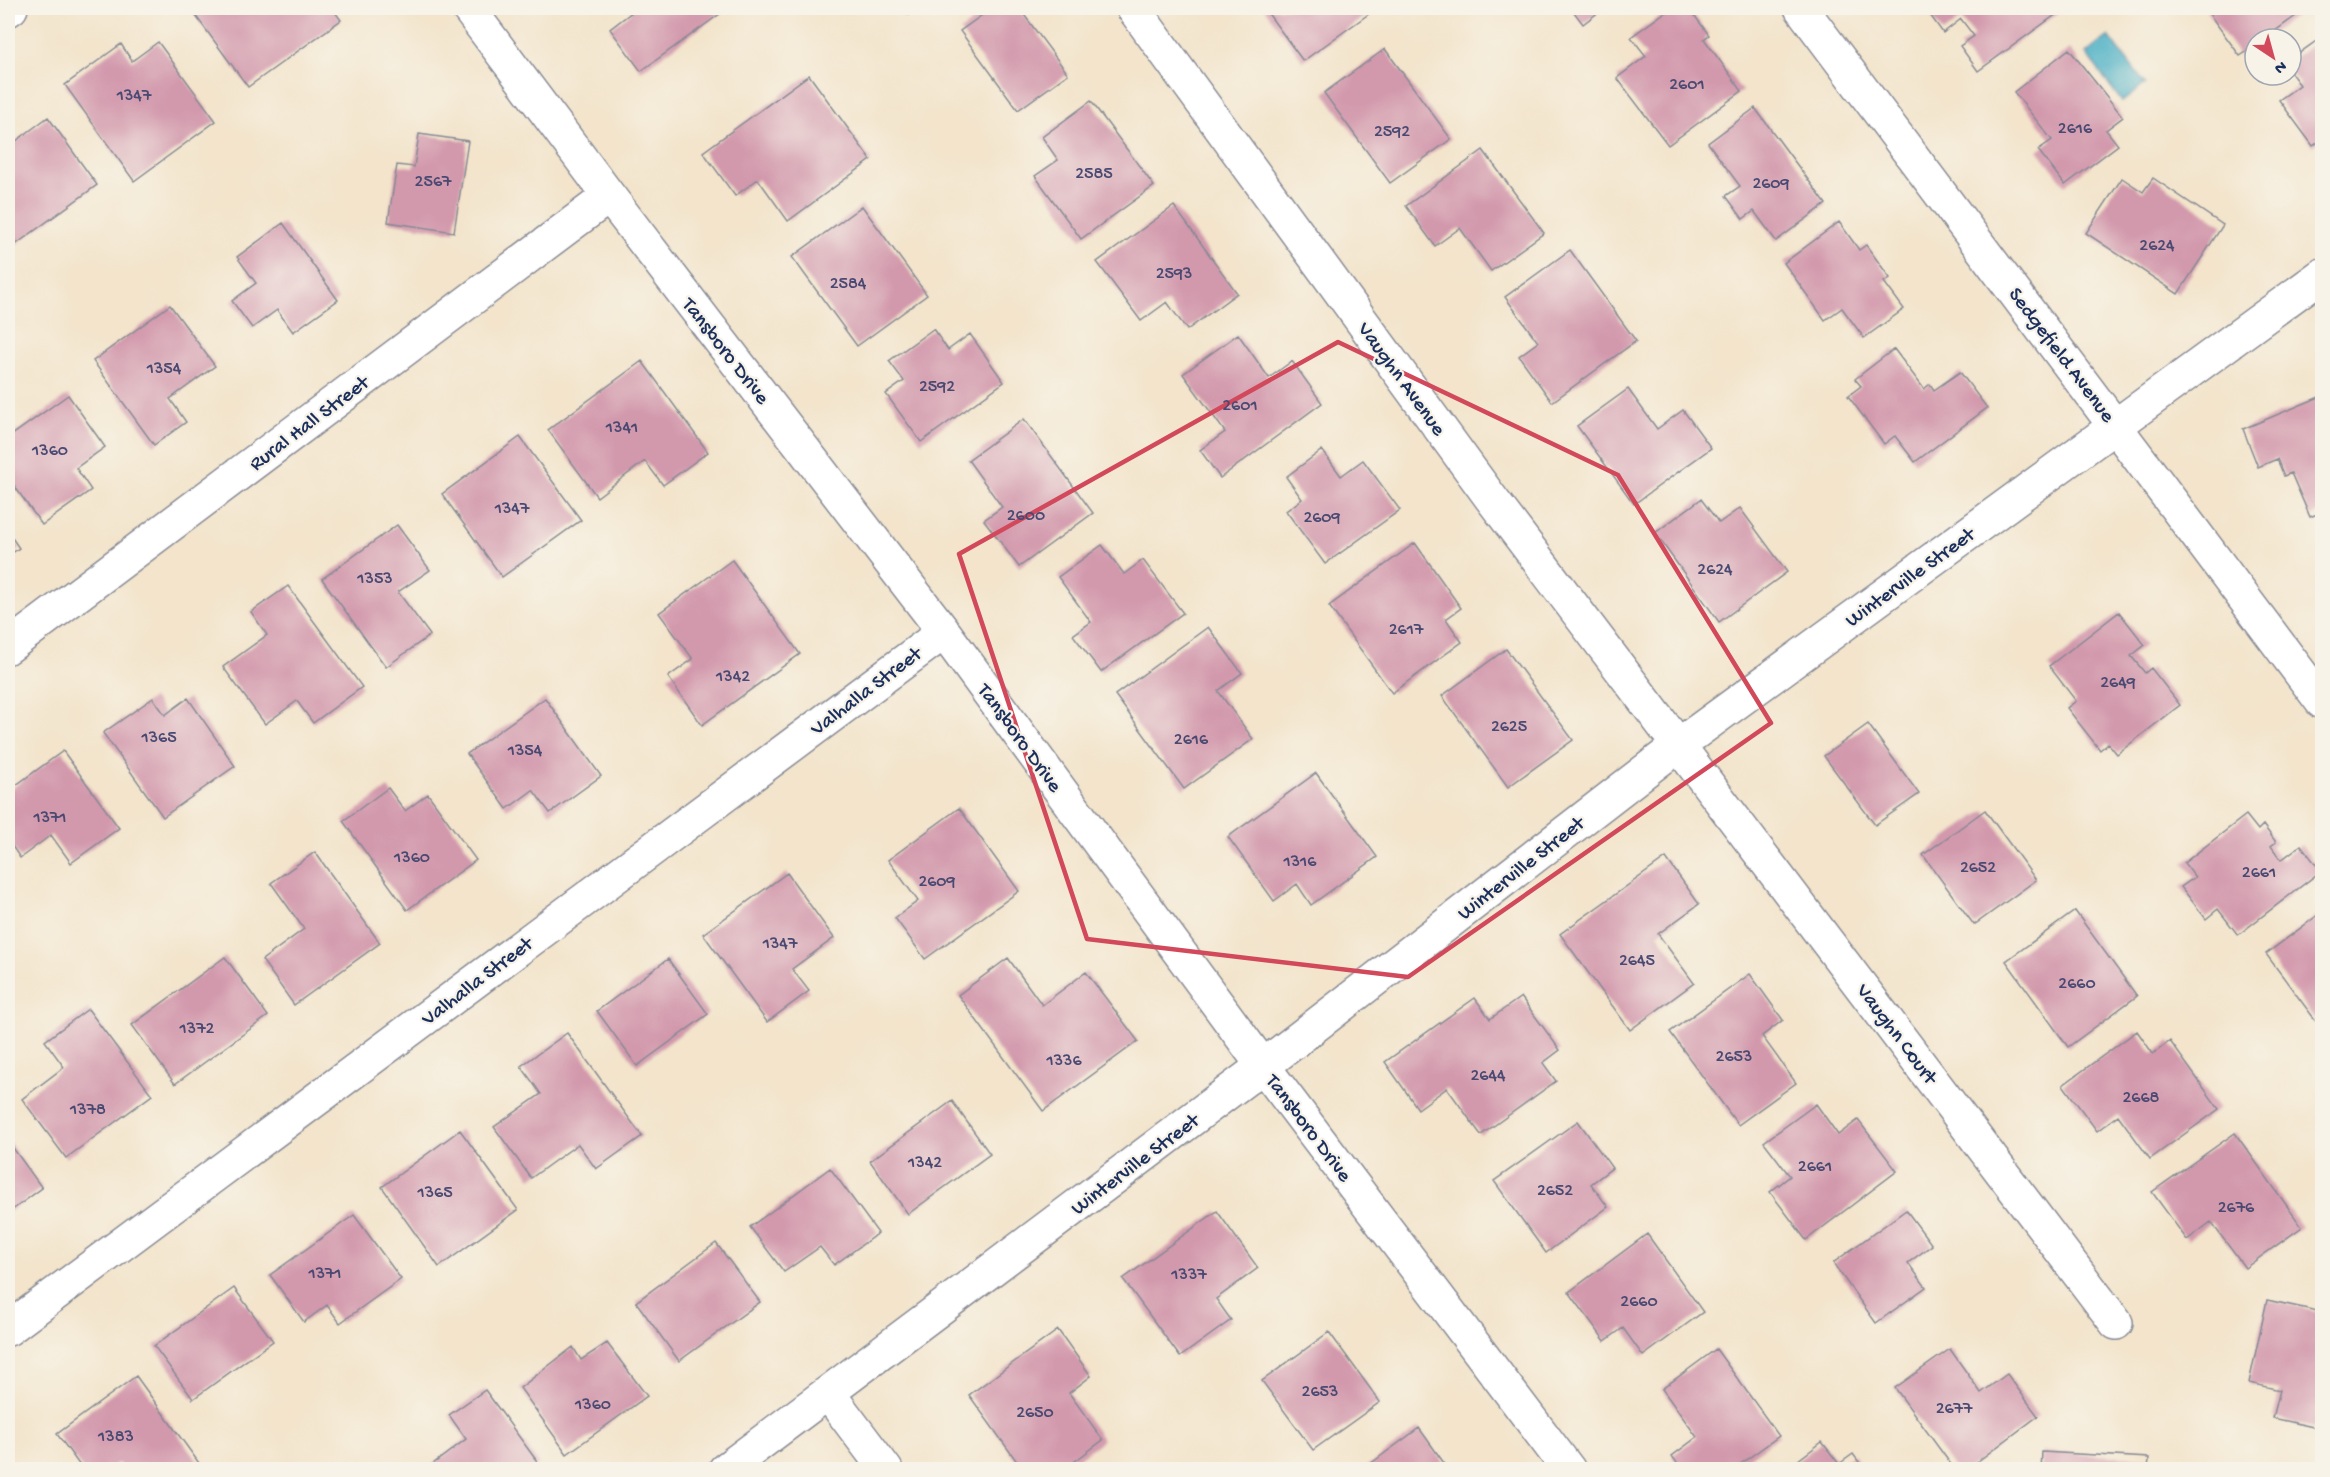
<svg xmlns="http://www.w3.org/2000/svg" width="2330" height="1477" font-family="'Gochi Hand',sans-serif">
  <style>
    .water { fill: #45adc4; stroke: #306e91; stroke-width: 1.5 }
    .building { fill: #d298ac }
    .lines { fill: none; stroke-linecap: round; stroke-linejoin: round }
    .street-casing { stroke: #878a94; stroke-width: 36 }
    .street { stroke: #fff; stroke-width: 33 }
    .marked { fill: none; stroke: #d1495b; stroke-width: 4.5; stroke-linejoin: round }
    .labels { text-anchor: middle; stroke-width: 4.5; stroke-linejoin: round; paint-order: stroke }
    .number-label { font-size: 18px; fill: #494972 }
    .street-label { font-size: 21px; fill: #1b2f5e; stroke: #f7f3e8 }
  </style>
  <rect width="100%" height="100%" fill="#f7f3e8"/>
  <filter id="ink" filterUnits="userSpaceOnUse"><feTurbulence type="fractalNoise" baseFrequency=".0167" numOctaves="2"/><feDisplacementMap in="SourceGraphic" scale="12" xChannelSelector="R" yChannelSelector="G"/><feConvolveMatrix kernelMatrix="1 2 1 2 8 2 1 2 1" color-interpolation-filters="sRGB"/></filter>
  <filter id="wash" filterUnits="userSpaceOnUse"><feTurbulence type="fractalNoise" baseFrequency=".008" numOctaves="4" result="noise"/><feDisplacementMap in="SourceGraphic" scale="24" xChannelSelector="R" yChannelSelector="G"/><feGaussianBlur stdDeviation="1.35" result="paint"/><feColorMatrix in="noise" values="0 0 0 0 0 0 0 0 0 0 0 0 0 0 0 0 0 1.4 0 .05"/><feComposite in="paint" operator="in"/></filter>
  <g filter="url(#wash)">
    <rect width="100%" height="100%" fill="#f3e4cb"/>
    <path class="water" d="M2109 36 2145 84 2122 102 2086 53Z"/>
    <g id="blocks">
      <path class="building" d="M190 8H332L341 20 248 87Z
        M628 8H728L641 71 610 29 632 12Z
        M904 8H920L909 15Z
        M992 8H1019L1068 74 1018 110 960 31Z
        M1264 8H1377L1303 61Z
        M1571 8H1604L1583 24Z
        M1671 8H1689L1709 35 1704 39 1742 91 1668 145 1617 78 1646 56 1631 37Z
        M1925 8H2054L2058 13 1978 71 1960 46 1974 36 1961 19 1943 33Z
        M2213 8H2303L2304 10 2264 39H2255V46L2240 56 2207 11Z
        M2322 37V139L2313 146 2279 100 2300 85 2291 73V59Z
        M158 42 216 121 134 181 65 85 121 44 132 61Z
        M1385 49 1451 139 1390 183 1324 93Z
        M2069 49 2123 117 2106 130 2118 145 2065 185 2038 150 2052 140 2014 92Z
        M809 75 871 160 788 221 758 179 735 196 703 152Z
        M1091 101 1154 186 1081 239 1035 176 1058 160 1042 137Z
        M1755 108 1826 204 1776 241 1754 211 1743 219 1726 196 1740 186 1708 143Z
        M48 117 97 185 8 250V147Z
        M419 134 468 141 454 232 388 222 397 165 414 167Z
        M1483 150 1544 233 1491 271 1460 228 1435 246 1406 206Z
        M2122 178 2143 192 2153 178 2223 225 2178 294 2086 233Z
        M862 206 927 295 857 346 792 257Z
        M1174 206 1237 293 1187 330 1167 302 1141 321 1097 262Z
        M1839 222 1859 250 1866 245 1890 278 1884 282 1904 309 1864 338 1842 308 1825 320 1784 263Z
        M283 223 338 300 293 332 277 310 252 328 232 301 256 283 237 257Z
        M1570 250 1636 341 1552 402 1519 356 1538 342 1505 297Z
        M170 305 215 366 170 399 186 422 154 445 93 361Z
        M933 329 948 350 970 334 1004 382 921 442 886 394 904 381 889 361Z
        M1238 334 1269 378 1292 361 1322 403 1220 478 1200 450 1225 432 1183 374Z
        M1894 349 1924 389 1930 384 1934 390 1960 372 1987 408 1915 462 1895 436 1884 444 1848 396 1861 386 1855 379Z
        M642 361 708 452 663 485 645 461 597 497 548 430Z
        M1628 389 1657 429 1683 410 1711 448 1634 504 1577 426Z
        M68 395 105 447 76 468 91 490 42 525 8 477V438Z
        M2322 396V512L2310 517 2291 473 2284 476 2277 459 2258 467 2243 429Z
        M1024 419 1093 513 1019 567 984 520 1002 507 968 460Z
        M520 437 581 520 502 577 442 494Z
        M1322 450 1341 476 1363 460 1400 510 1325 564 1286 511 1302 499 1286 477Z
        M1701 499 1719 523 1740 508 1787 572 1719 622 1655 533Z
        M397 525 430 570 398 592 430 635 386 667 322 579Z
        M8 532 19 548 8 556Z
        M1415 543 1461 608 1446 619 1462 642 1392 693 1329 606Z
        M1102 545 1124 574 1143 560 1183 613 1101 672 1073 635 1091 622 1058 577Z
        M732 560 800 654 702 725 668 677 693 659 659 613Z
        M288 586 362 687 313 723 297 701 265 724 223 667 267 635 251 612Z
        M2119 612 2145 645 2131 656 2145 673 2151 668 2180 705 2117 754 2108 743 2100 750 2067 708 2076 701 2049 666Z
        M1208 627 1242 673 1218 691 1253 739 1184 789 1115 695Z
        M1506 649 1573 740 1508 787 1442 696Z
        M153 698 165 715 188 698 235 766 163 817 103 733Z
        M545 698 601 776 550 813 533 790 507 809 467 754Z
        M1868 724 1919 794 1875 825 1824 756Z
        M63 751 119 828 71 863 51 835 20 858 8 840V791Z
        M1316 773 1377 857 1311 905 1297 884 1274 901 1228 837Z
        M388 788 405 811 428 794 476 860 407 910 343 821Z
        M959 808 1019 891 925 959 895 918 918 901 888 860Z
        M1985 810 2036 880 1974 925 1923 855Z
        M2246 815 2258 830 2263 825 2276 842 2271 846 2281 860 2301 845 2321 871 2238 935 2218 909 2206 919 2181 887 2195 877 2184 863Z
        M315 852 380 943 294 1005 262 960 304 929 271 883Z
        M1666 858 1699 904 1658 934 1694 983 1630 1030 1560 934Z
        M787 873 834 938 792 969 809 991 767 1022 703 934Z
        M2075 911 2137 996 2068 1047 2006 961Z
        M2322 912V1029L2266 954Z
        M225 957 268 1016 175 1084 132 1025Z
        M1008 958 1042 1005 1086 972 1138 1041 1043 1111 958 995Z
        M668 959 708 1014 637 1066 597 1011Z
        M1750 974 1783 1020 1762 1036 1796 1083 1738 1125 1670 1032Z
        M1521 997 1560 1050 1543 1063 1556 1081 1481 1135 1447 1088 1418 1109 1385 1062 1475 998 1490 1019Z
        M88 1009 152 1095 66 1158 22 1099 64 1067 45 1041Z
        M2137 1031 2153 1054 2170 1041 2219 1109 2150 1159 2118 1115 2097 1131 2063 1085Z
        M567 1033 642 1136 596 1169 578 1144 531 1178 494 1127 541 1094 521 1066Z
        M952 1101 990 1154 908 1214 870 1161Z
        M1816 1104 1838 1135 1858 1120 1897 1171 1806 1240 1770 1192 1790 1176 1764 1142Z
        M1578 1121 1612 1168 1591 1184 1608 1207 1546 1253 1494 1181Z
        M460 1130 518 1210 439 1267 382 1187Z
        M2235 1133 2302 1227 2245 1268 2211 1222 2187 1240 2152 1192Z
        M8 1141 42 1188 8 1213Z
        M830 1168 878 1233 834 1265 820 1247 784 1272 750 1227Z
        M1906 1210 1932 1245 1908 1263 1926 1287 1876 1323 1833 1263Z
        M1217 1211 1258 1268 1216 1299 1231 1320 1180 1357 1123 1279Z
        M354 1215 401 1279 340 1323 327 1305 304 1322 270 1275Z
        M1647 1234 1703 1312 1643 1356 1623 1328 1605 1341 1569 1292Z
        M716 1243 760 1302 679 1361 636 1302Z
        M234 1288 273 1341 193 1399 154 1346Z
        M2267 1300 2322 1312V1429L2273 1418 2280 1390 2249 1383Z
        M1058 1330 1091 1376 1069 1393 1103 1440 1063 1470H1023L969 1395Z
        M1329 1332 1380 1402 1313 1450 1262 1381Z
        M607 1343 647 1396 567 1454 520 1388 573 1347 581 1360Z
        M1716 1349 1779 1436 1732 1470H1682L1672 1456 1697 1437 1662 1389Z
        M1950 1349 1981 1393 2007 1374 2038 1416 1966 1470H1955L1895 1388Z
        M136 1376 204 1470H123L118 1463 108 1470H83L57 1434Z
        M485 1390 539 1464 532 1470H425L466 1439 449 1415Z
        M1419 1428 1449 1470H1362Z
        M1822 1442 1839 1464 1853 1454 1865 1470H1785Z
        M2042 1452 2149 1458 2148 1470H2041Z"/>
    </g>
  </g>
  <g filter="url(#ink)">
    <use href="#blocks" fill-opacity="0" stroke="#878a94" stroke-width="1.5"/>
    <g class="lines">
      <g class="street-casing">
        <path id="street" d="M468 8 609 196 944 632 1263 1066 1569 1470
          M1133 8 1491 498 2116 1323
          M1801 8 2322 702
          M8 10 11 8
          M8 647 609 196
          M8 1329 944 632
          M828 1393 886 1470
          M725 1470 1263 1066 1680 744 2322 275"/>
      </g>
      <use href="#street" class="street"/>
    </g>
  </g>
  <path class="marked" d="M1338 342 1618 475 1771 723 1408 977 1087 939 959 554Z"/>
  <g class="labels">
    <g class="number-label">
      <text x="1687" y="89">2601</text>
      <text x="134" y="100">1347</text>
      <text x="2075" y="133">2616</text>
      <text x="1392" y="136">2592</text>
      <text x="1094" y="178">2585</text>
      <text x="433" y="186">2567</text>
      <text x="1771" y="188">2609</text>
      <text x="2157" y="250">2624</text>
      <text x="1174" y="278">2593</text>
      <text x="848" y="288">2584</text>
      <text x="164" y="373">1354</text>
      <text x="937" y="391">2592</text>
      <text x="1240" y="410">2601</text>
      <text x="622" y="432">1341</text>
      <text x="50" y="455">1360</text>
      <text x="512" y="513">1347</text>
      <text x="1026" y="520">2600</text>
      <text x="1322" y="522">2609</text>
      <text x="1715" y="574">2624</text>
      <text x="375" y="583">1353</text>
      <text x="1406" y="634">2617</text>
      <text x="733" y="681">1342</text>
      <text x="2118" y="687">2649</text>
      <text x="1509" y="731">2625</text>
      <text x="159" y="742">1365</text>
      <text x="1191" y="744">2616</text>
      <text x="525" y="755">1354</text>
      <text x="50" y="822">1371</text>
      <text x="412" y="862">1360</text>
      <text x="1300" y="866">1316</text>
      <text x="1978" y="872">2652</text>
      <text x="2259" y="877">2661</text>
      <text x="937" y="886">2609</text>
      <text x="780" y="948">1347</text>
      <text x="1637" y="965">2645</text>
      <text x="2077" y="988">2660</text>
      <text x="197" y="1033">1372</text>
      <text x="1734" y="1061">2653</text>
      <text x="1064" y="1065">1336</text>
      <text x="1488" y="1080">2644</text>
      <text x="2141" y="1102">2668</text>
      <text x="88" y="1114">1378</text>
      <text x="925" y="1167">1342</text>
      <text x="1815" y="1171">2661</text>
      <text x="1555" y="1195">2652</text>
      <text x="435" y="1197">1365</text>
      <text x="2236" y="1212">2676</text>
      <text x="325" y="1278">1371</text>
      <text x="1189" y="1279">1337</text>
      <text x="1639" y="1306">2660</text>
      <text x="1320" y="1396">2653</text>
      <text x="593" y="1409">1360</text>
      <text x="1954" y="1413">2677</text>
      <text x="1035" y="1417">2650</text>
      <text x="116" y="1441">1383</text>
    </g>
    <g class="street-label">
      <text transform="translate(727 350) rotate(52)" y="7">Tansboro Drive</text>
      <text transform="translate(2063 354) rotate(53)" y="7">Sedgefield Avenue</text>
      <text transform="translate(1403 378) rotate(54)" y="7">Vaughn Avenue</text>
      <text transform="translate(308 422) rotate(-37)" y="7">Rural Hall Street</text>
      <text transform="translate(1909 576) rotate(-36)" y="7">Winterville Street</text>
      <text transform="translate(865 690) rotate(-37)" y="7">Valhalla Street</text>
      <text transform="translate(1021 737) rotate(54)" y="7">Tansboro Drive</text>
      <text transform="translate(1520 867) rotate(-38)" y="7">Winterville Street</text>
      <text transform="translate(476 980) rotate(-37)" y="7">Valhalla Street</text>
      <text transform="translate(1898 1033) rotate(53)" y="7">Vaughn Court</text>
      <text transform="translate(1310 1127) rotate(53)" y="7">Tansboro Drive</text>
      <text transform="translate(1134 1163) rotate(-37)" y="7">Winterville Street</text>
    </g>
  </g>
  <rect width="2330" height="1477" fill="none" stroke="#f7f3e8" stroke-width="30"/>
  <g transform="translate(2273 57) rotate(144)"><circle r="28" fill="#f7f3e8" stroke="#9fa5b1" stroke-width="1.5"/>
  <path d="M0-4.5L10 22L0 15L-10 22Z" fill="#d1495b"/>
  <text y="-9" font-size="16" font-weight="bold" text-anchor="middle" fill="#1b2f5e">N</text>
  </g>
</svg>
